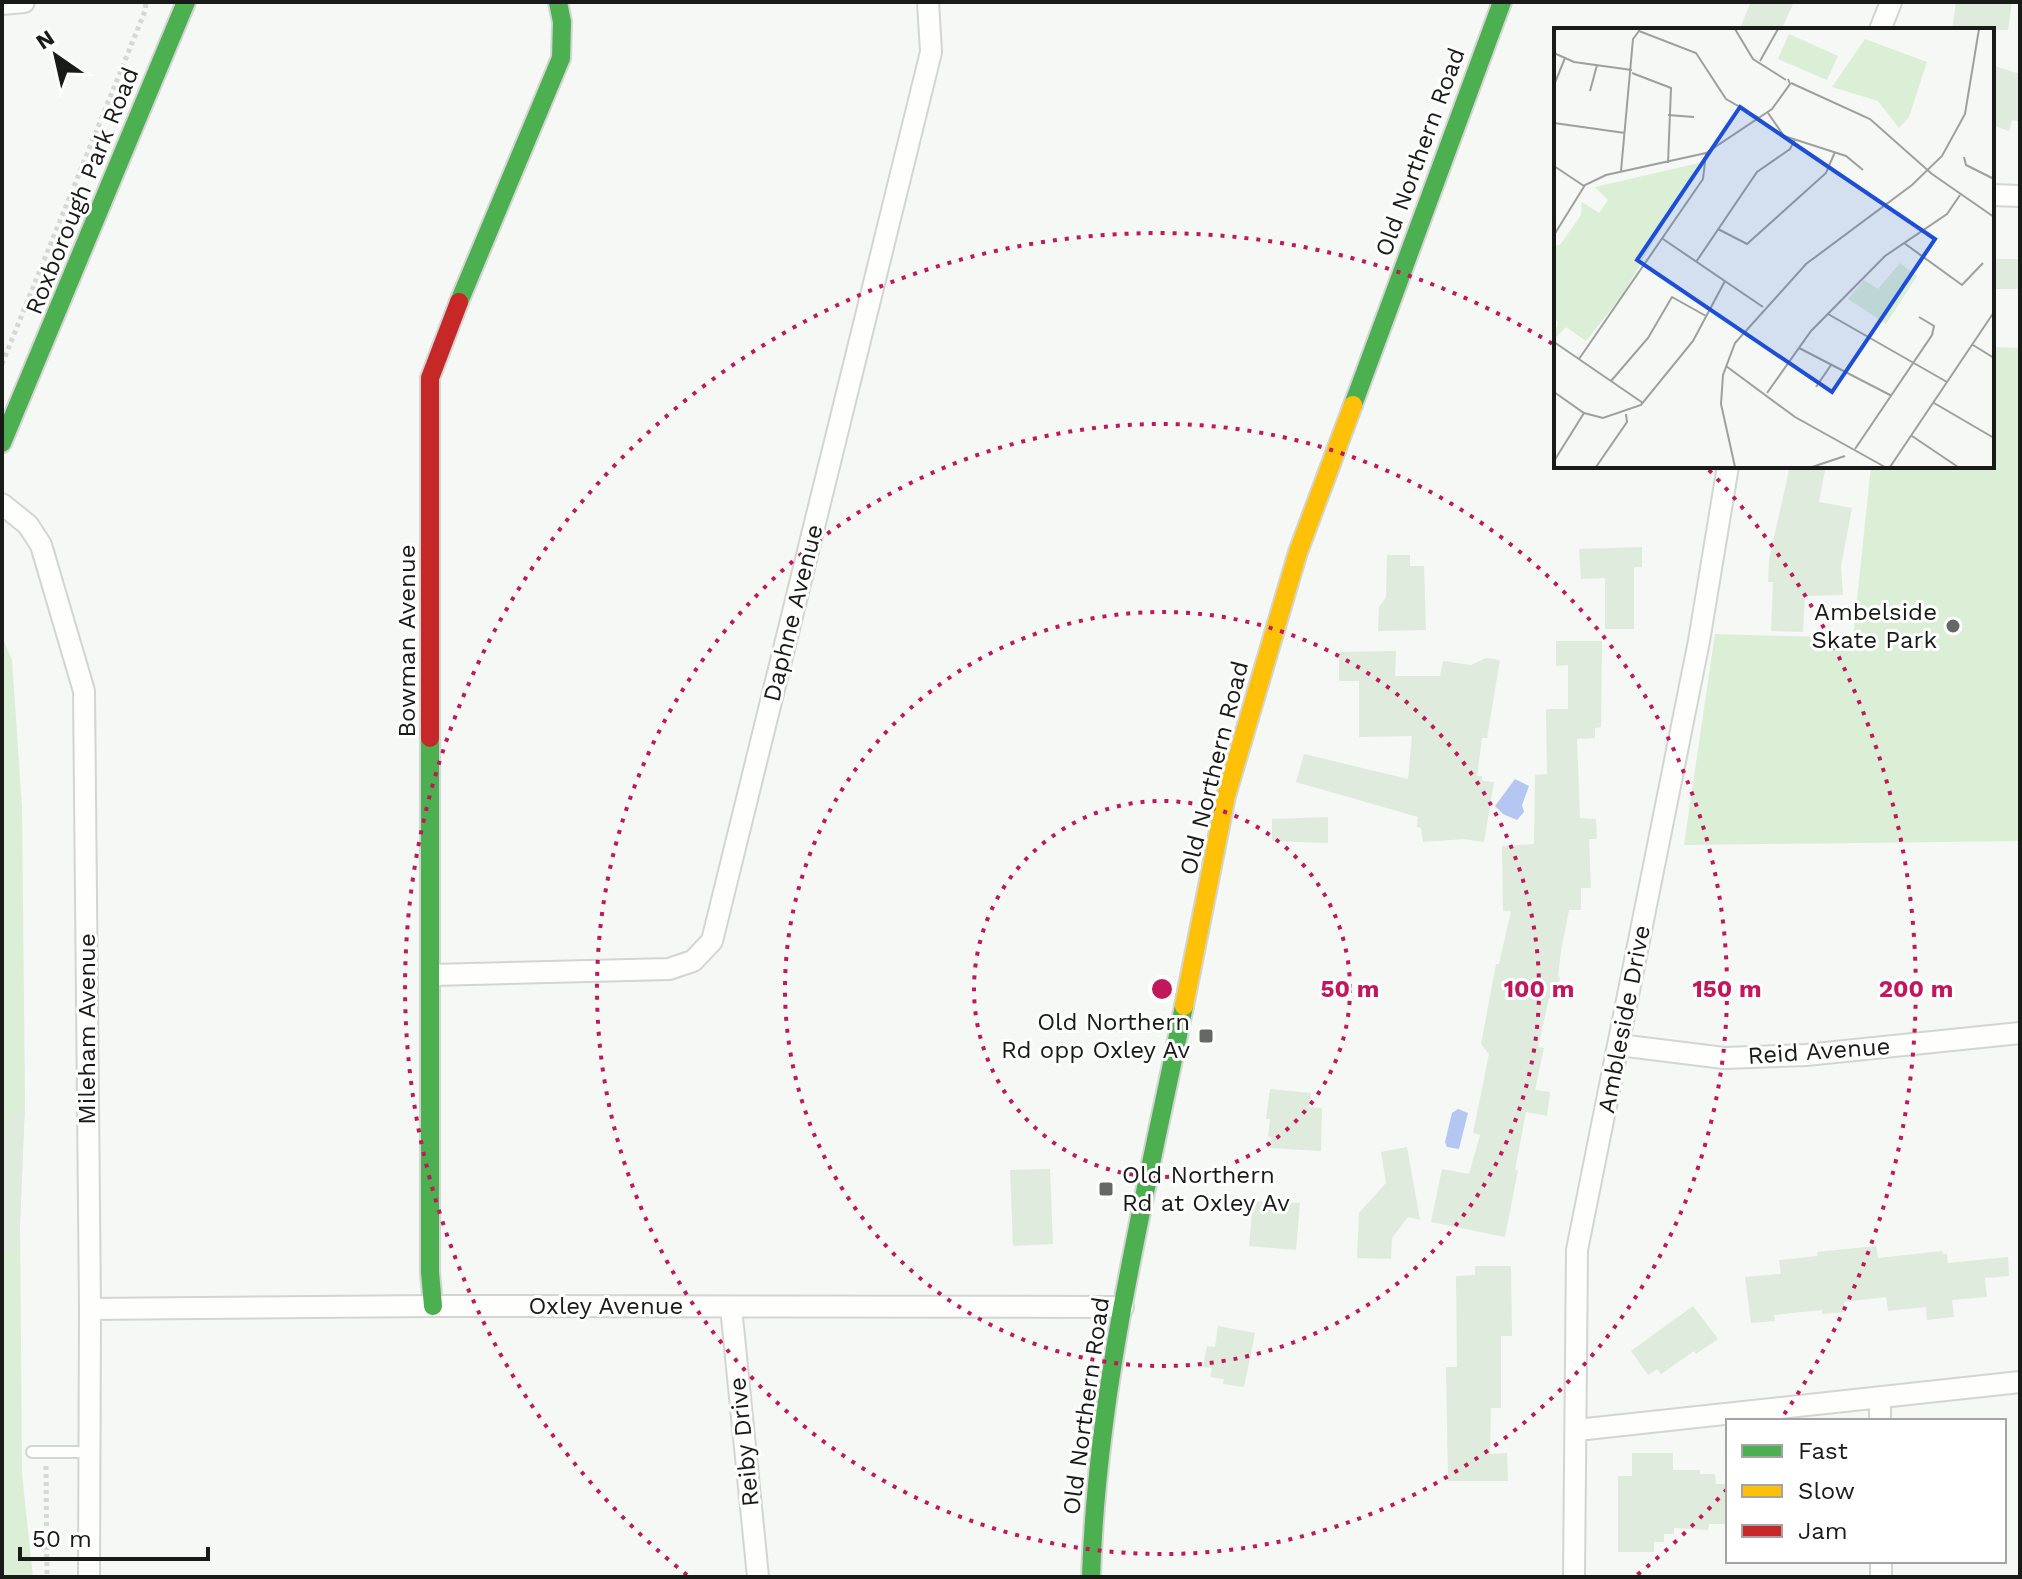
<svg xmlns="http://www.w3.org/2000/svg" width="2022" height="1579" font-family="'Work Sans',sans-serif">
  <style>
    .green { fill: #dbeed6 }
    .water { fill: #b5c6f3 }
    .building { fill: #dfebdc }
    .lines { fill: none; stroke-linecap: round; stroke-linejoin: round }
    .lane-casing { stroke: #d3d5d3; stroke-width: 14 }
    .street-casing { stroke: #d3d5d3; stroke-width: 24 }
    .fast-casing { stroke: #d3d5d3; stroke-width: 22 }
    .slow-casing { stroke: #d3d5d3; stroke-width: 22 }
    .jam-casing { stroke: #d3d5d3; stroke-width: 22 }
    .path { stroke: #d6d7d6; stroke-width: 5; stroke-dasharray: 4 4; stroke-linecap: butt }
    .lane { stroke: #fefefd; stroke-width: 10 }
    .street { stroke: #fefefd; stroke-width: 20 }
    .fast { stroke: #4caf50; stroke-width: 18 }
    .slow { stroke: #ffc107; stroke-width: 18 }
    .jam { stroke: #c62828; stroke-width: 18 }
    .ring { fill: none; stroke: #c2185b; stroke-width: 4; stroke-dasharray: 4 8 }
    .poi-dot { fill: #666866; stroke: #fff; stroke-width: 3 }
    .labels { text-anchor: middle; stroke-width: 6; stroke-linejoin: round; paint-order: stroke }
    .street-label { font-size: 24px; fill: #191b19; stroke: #fff }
    .poi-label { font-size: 24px; fill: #191b19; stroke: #fff; text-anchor: end }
    .inset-road { fill: none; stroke: #9da09c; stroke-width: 2 }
    .view { fill: #1d4ed8; fill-opacity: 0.15; stroke: #1d4ed8; stroke-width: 4 }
    .inset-edge { fill: none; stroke: #191b19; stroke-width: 4 }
    .centre { fill: #c2185b; stroke: #fff; stroke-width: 4 }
    .ring-label { font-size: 24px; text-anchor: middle; font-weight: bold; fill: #c2185b; stroke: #fff; stroke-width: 6; stroke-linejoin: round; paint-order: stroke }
  </style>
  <rect width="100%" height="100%" fill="#f5f8f4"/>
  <path class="green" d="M1992 347 2020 348V841L1684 845 1715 634 1853 638 1871 466H1992Z
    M2 637 12 660 22 807 25 1101 20 1221 22 1474 33 1577H2Z"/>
  <path class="water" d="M1515 779 1529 786 1522 805 1524 812 1517 820 1503 814 1495 806Z
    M1458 1109 1468 1113 1459 1149 1447 1147 1445 1142 1452 1113Z"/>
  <path class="building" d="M1751 2H1794L1781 30H1739Z
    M1956 2H2012L2008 30H1952Z
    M1992 65 2020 74V122L2012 120 2009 131 1992 125Z
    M1992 259H2020V289H1992Z
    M1790 466 1825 470 1819 502 1852 508 1841 566 1843 595 1805 596 1803 632 1771 631 1773 582H1768L1769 559Z
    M1642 547V567H1634V629H1605V578L1581 579 1579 549Z
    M1387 555H1410V566H1424L1426 630 1378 631 1379 607 1386 597Z
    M1556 641H1602L1601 727 1595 728V738L1577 739 1580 818 1596 819 1597 839H1589L1591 888H1581V910H1569L1561 951 1558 976 1560 977 1555 999 1549 998 1538 1047 1544 1048 1535 1090 1550 1092 1547 1116 1526 1112 1515 1170H1518L1505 1237 1431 1222 1442 1169 1469 1174 1480 1135 1473 1133 1489 1054 1481 1044 1496 964H1499L1511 911H1503L1502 846 1534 844 1535 775 1547 774 1546 709H1568V665L1556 666Z
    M1396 651 1395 676H1440L1443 661 1471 665 1486 658 1500 660 1487 738H1482L1477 776H1482V781L1494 782 1484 842 1463 839 1423 842 1421 828 1417 827 1418 817 1296 782 1304 754 1408 779 1412 736 1359 737V681H1339V652Z
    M1328 817V843L1272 841V819Z
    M1270 1089 1311 1093 1309 1107 1322 1108 1321 1151 1270 1148 1271 1137H1268L1270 1119H1266Z
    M25 1101 19 1251H2V1129Z
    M1407 1147 1420 1220 1408 1217 1392 1238 1391 1259 1357 1258 1359 1213 1386 1183 1381 1152Z
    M1050 1169 1053 1244 1013 1246 1010 1170Z
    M1253 1201 1300 1203 1296 1250 1249 1246Z
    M1876 1246 1878 1258 1942 1251 1943 1254H1947L1948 1263 2008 1257 2009 1276 1985 1278 1987 1297 1952 1300 1954 1317 1927 1320 1926 1307 1888 1311 1886 1297 1844 1302 1846 1312 1822 1314V1310L1774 1315 1775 1321 1751 1323 1745 1277 1781 1274 1779 1260 1818 1256 1817 1252Z
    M1475 1266H1511L1512 1336H1501V1408H1491L1490 1454 1507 1453 1508 1481H1448L1446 1367H1457L1456 1276 1475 1275Z
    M1693 1306 1718 1339 1696 1354 1694 1351 1661 1374 1657 1369 1648 1375 1631 1351Z
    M1218 1326 1255 1333 1244 1387 1223 1384 1224 1379 1210 1377 1212 1368 1203 1367 1207 1346 1215 1347Z
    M1632 1453H1673V1470H1700V1474H1715L1716 1484H1728V1524H1709L1708 1530 1674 1528V1534H1664V1542H1654V1552H1618V1476H1632Z"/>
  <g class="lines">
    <g class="lane-casing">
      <path id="lane" d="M32 1452H88"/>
    </g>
    <g class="street-casing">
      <path id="street" d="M2 4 24 2
        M1880 30 1891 2
        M1992 195 2020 196
        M2 504 28 525 41 545 84 691 90 1309 89 1577
        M432 975 669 969 693 961 712 941 931 52 928 2
        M1619 1045 1724 1058 1806 1055 2020 1033
        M731 1307 758 1577
        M90 1309 433 1306 1123 1307
        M1880 1397V1421
        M1577 1430 2020 1382
        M1881 1561V1577
        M1574 1577 1577 1250 1699 641 1728 466"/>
    </g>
    <g class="fast-casing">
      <path id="fast" d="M459 302 561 58 562 22 558 2
        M1353 405 1502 2
        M2 443 186 2
        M430 738V1272L433 1306
        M1091 1577C1097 1384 1146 1195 1184 1006"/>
    </g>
    <g class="slow-casing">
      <path id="slow" d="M1184 1006 1226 796 1298 552 1353 405"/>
    </g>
    <g class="jam-casing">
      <path id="jam" d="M430 738V378L459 302"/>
    </g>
    <path class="path" d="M2 364 145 11 146 2
      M46 1466 47 1577"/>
    <use href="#lane" class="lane"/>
    <use href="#street" class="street"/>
    <use href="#fast" class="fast"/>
    <use href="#slow" class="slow"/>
    <use href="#jam" class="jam"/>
  </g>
  <g class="ring">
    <circle cx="1162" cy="989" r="188"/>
    <circle cx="1162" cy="989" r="377"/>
    <circle cx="1162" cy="989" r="565"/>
    <path d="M1727 1489A754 754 0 0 1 1637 1575M687 1575A754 754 0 0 1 1556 346M1709 470A754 754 0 0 1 1783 1416"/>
  </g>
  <g class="poi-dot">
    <circle cx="1953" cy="626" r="8"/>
    <rect x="1198" y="1028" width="16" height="16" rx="4"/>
    <rect x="1098" y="1181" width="16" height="16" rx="4"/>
  </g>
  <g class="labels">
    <g class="street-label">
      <text transform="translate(1420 152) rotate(-70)" y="8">Old Northern Road</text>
      <text transform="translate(82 191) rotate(-68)" y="8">Roxborough Park Road</text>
      <text transform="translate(793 613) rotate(-76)" y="8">Daphne Avenue</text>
      <text transform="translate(407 641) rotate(-90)" y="8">Bowman Avenue</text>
      <text transform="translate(1214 768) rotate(-76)" y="8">Old Northern Road</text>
      <text transform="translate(1624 1019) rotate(-79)" y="8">Ambleside Drive</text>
      <text transform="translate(87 1029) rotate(-90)" y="8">Mileham Avenue</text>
      <text transform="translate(1819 1051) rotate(-4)" y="8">Reid Avenue</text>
      <text x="606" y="1314">Oxley Avenue</text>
      <text transform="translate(1086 1406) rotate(-82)" y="8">Old Northern Road</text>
      <text transform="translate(744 1442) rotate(-96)" y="8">Reiby Drive</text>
    </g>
    <g class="poi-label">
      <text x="1937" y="620">Ambelside<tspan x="1937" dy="28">Skate Park</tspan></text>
      <text x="1190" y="1030">Old Northern<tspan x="1190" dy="28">Rd opp Oxley Av</tspan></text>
      <text x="1122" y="1183" text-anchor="start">Old Northern<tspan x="1122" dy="28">Rd at Oxley Av</tspan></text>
    </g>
  </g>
  <g transform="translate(1554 28)">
    <rect width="440" height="440" fill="#f5f8f4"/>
    <path d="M235 6 284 28 273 52 224 31ZM311 11 373 34 355 89 345 100 324 73 278 59ZM145 135 69 266 32 313 12 299 0 311 4 294 0 291V217H6L27 187 28 174 45 185 54 172 41 159ZM346 235 363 248 332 296 294 271 310 252 324 261Z" fill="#dbeed6"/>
    <path class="inset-road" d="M181 1 199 31 232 52M0 25 20 34 78 42M206 33 224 1M78 45 117 60 114 135M237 55 316 91 378 146 440 189M0 57 11 30M36 63 43 37M214 85 230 108 292 128 309 142M114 87 140 89M0 95 71 105M410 129 412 137 440 151M0 138 30 158M67 143 79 11 85 3 142 25 172 71 205 90M164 201 193 216 272 145 281 124M0 207 31 157 52 147 152 125 218 81 236 56 234 51M109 211 209 279M350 215 408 257 429 235M142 234 203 144 236 121 241 111M274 286 393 354M0 314 89 375M419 317 440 330M245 320 338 368M25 331 149 151 152 125M172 338 241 389 331 439M57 353 94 310 118 269 152 288M262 359 277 337M0 364 30 385 49 390 87 377 139 313 171 253M213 365 257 303 331 228 393 186 406 167M380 375 440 410M358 408 404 439M301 421 378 307 380 298 365 289M0 433 30 385M42 439 73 394 72 386M181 439 167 376 169 347 181 315 252 236 358 157 388 128 411 86 425 1M258 439 291 428M336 439 440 284"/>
    <path class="view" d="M186 79 381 211 278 364 83 232Z"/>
    <rect width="440" height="440" class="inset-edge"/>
  </g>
  <circle cx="1162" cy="989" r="12" class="centre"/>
  <g class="ring-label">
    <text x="1350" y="997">50 m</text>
    <text x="1539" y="997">100 m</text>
    <text x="1727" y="997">150 m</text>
    <text x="1916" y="997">200 m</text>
  </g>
  <rect width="2022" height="1579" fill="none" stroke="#191b19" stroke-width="8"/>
  <rect x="1726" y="1419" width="280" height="144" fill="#ffffff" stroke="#a3a4a3" stroke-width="2"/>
  <rect x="1742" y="1445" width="40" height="12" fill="#4caf50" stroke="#a3a4a3" stroke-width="2"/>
  <text x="1798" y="1459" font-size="24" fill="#191b19">Fast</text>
  <rect x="1742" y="1485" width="40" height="12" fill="#ffc107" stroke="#a3a4a3" stroke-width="2"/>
  <text x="1798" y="1499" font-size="24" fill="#191b19">Slow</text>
  <rect x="1742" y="1525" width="40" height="12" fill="#c62828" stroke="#a3a4a3" stroke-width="2"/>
  <text x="1798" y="1539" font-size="24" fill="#191b19">Jam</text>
  <g transform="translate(56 56) rotate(326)" stroke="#ffffff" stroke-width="6" paint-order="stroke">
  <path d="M0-6L14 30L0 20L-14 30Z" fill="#191b19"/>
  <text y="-12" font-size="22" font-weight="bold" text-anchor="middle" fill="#191b19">N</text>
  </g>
  <path d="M20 1547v12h188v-12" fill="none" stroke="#191b19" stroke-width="4"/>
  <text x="32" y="1547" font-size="24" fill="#191b19" stroke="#ffffff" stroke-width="6" paint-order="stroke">50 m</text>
</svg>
